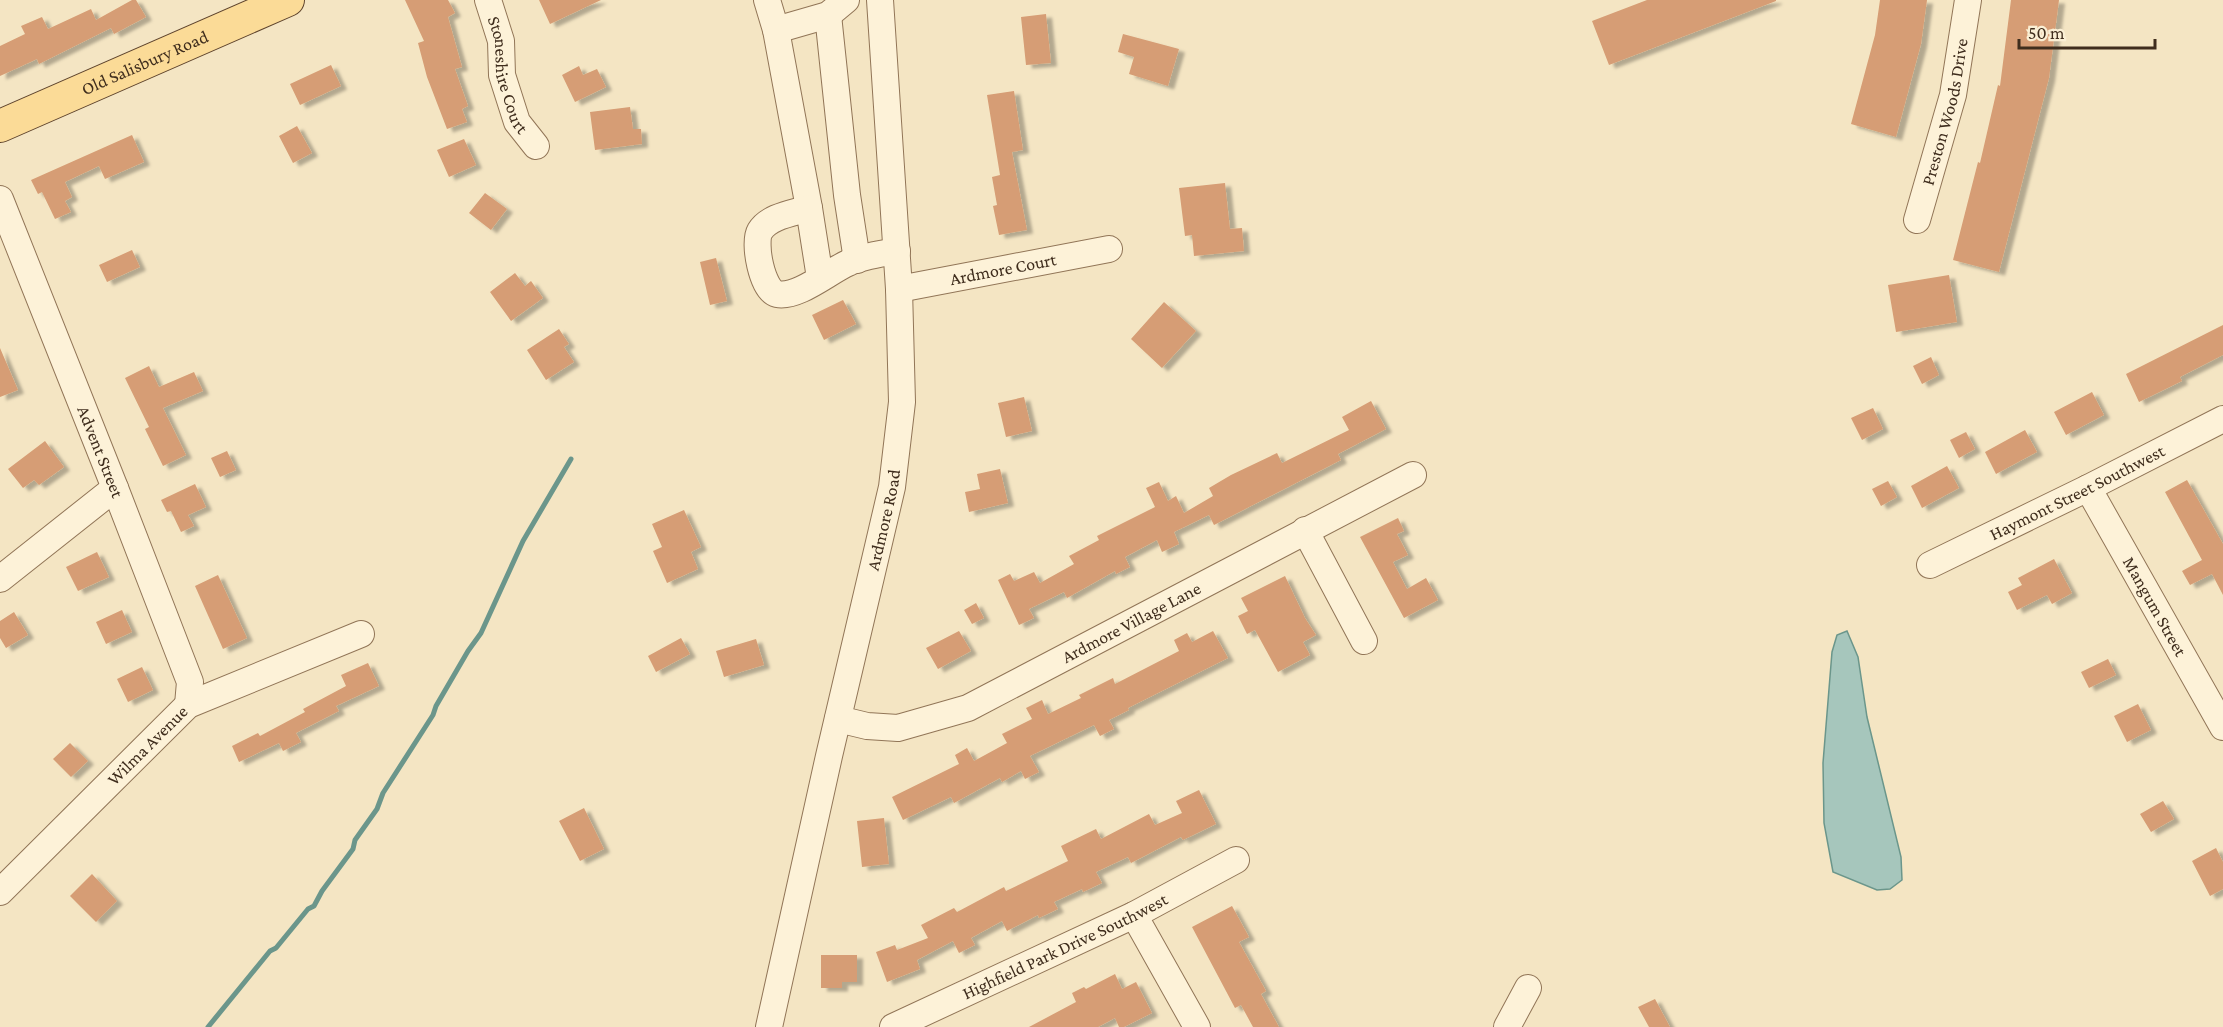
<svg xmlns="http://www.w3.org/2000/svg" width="2223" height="1027" font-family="'Crimson Pro',serif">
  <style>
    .water { fill: #a6c6bc; stroke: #6b968b; stroke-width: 1.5 }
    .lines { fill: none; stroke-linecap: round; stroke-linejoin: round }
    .stream { stroke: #6b968b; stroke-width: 5 }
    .building { fill: #d69d74; filter: url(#shadow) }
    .minor-casing { stroke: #917557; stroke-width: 28 }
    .major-casing { stroke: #5e432c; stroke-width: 34 }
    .minor { stroke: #fdf2d8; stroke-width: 26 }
    .major { stroke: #fbdb97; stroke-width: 32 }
    .labels { text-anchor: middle; stroke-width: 5; stroke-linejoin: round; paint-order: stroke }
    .street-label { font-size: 18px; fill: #3f2d1d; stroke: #faefd4 }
  </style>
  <defs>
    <filter id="shadow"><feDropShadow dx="6" dy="3.5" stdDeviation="1.5" flood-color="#0004"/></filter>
  </defs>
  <rect width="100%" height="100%" fill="#f4e5c3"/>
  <path class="water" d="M1847 631 1858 657 1867 717 1901 857 1902 880 1890 889 1877 890 1833 872 1824 823 1823 763 1832 652 1837 635Z"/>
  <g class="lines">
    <path class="stream" d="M208 1027 270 951 276 948 308 909 314 906 322 891 353 849 355 840 377 809 383 793 433 715 436 706 468 651 481 633 523 541 571 459"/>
  </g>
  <path class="building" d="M132 0H136L146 17 114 34 111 28 39 64 37 59 0 76V46L25 34 21 26 42 17 48 29 91 9 96 20Z
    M405 0H448L455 13 448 17 462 67 455 69 468 106 462 109 467 122 447 129 427 77 418 43 424 41Z
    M539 0H601L550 24Z
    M1647 0H1776V1L1609 65 1592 21Z
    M1880 0H1927L1921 44 1896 137 1851 124 1875 35Z
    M2011 0H2059L2049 78 1999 272 1953 260 1978 162 1980 163 1998 85 2000 86Z
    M1046 14 1051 63 1026 65 1021 17Z
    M1123 34 1179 49 1168 86 1129 74 1134 57 1118 52Z
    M331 65 341 86 300 105 290 84Z
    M579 66 583 75 597 69 606 87 575 102 562 75Z
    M1014 91 1023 150 1012 152 1027 230 999 235 993 206 997 205 992 177 1000 175 987 95Z
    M630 107 633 129H641L642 144 595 150 590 112Z
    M297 126 312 153 293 163 279 136Z
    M132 135 144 162 105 179 99 166 65 182 72 197 65 201 71 212 55 219 42 192 38 194 31 180Z
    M464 139 476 165 449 177 437 150Z
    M1225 183 1230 229 1242 228 1244 251 1194 256 1192 235 1185 236 1179 188Z
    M485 193 507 209 491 230 469 213Z
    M132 250 140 267 107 282 99 265Z
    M716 258 727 301 710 305 700 262Z
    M515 273 525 286 531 281 543 298 511 321 490 292Z
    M1949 275 1957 322 1896 332 1888 285Z
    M843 300 856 324 824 340 812 315Z
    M1164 302 1196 331 1162 368 1131 339Z
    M2223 325V355L2180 377 2182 381 2139 402 2126 374Z
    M559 329 569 344 564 347 574 362 546 380 527 350Z
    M0 348 18 390 0 397Z
    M1931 357 1939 375 1922 384 1913 366Z
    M149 366 159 387 194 372 203 391 163 408 186 455 163 466 145 429 149 427 125 378Z
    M2092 392 2104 415 2066 435 2054 412Z
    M1024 397 1032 431 1006 437 998 403Z
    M1371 401 1386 429 1338 454 1341 460 1214 525 1209 515 1174 532 1179 544 1162 552 1157 540 1125 557 1130 567 1116 574 1115 571 1067 598 1064 592 1029 609 1034 618 1019 625 998 580 1010 574 1014 581 1034 572 1040 583 1074 564 1069 556 1099 540 1097 536 1155 507 1146 488 1159 482 1168 501 1176 496 1184 513 1213 496 1209 488 1231 475 1277 453 1282 463 1349 430 1342 417Z
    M1873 408 1883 429 1862 440 1851 418Z
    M2025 430 2037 452 1996 474 1985 452Z
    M1966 432 1975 449 1959 458 1950 440Z
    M45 441 64 467 39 485 34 480 23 488 8 469Z
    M227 451 236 470 220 477 211 458Z
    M1947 466 1959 488 1922 508 1911 486Z
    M1000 469 1008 503 969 512 965 492 980 489 977 474Z
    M2187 480 2223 544V595L2212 574 2190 585 2182 571 2202 560 2165 492Z
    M1888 481 1897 497 1881 506 1872 489Z
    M195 484 206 507 188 515 194 526 181 532 171 511 167 512 161 500Z
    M684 510 701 547 691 552 698 569 667 583 653 551 662 547 652 524Z
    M1398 518 1404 531 1397 534 1408 555 1393 562 1407 589 1426 578 1438 600 1404 618 1360 537Z
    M97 552 109 577 78 591 66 567Z
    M2054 559 2072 593 2052 604 2047 595 2017 610 2008 592 2022 585 2018 578Z
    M218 575 247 638 223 649 195 586Z
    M1285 576 1305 618 1316 635 1303 642 1310 655 1278 672 1255 630 1247 634 1238 616 1248 611 1241 598Z
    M976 603 984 618 972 624 964 610Z
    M122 610 132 632 106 644 96 622Z
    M14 612 28 635 6 648 0 638V621Z
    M959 631 971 651 938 669 926 648Z
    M1213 631 1228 658 1128 708 1129 710 1109 720 1114 729 1100 736 1094 725 1030 756 1039 772 1025 779 1021 771 1002 782 1000 778 954 803 951 797 903 820 892 797 959 764 955 755 967 748 974 761 1007 743 1002 734 1032 719 1026 708 1042 700 1048 714 1081 698 1079 695 1113 678 1115 684 1179 651 1174 640 1187 633 1192 642Z
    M681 638 690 654 656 672 648 656Z
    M756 639 764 665 724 677 716 651Z
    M2108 659 2116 675 2089 688 2081 672Z
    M368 663 379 686 336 706 339 711 296 733 301 742 283 751 279 743 239 762 232 746 258 733 260 736 305 712 303 709 346 686 341 675Z
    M142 667 153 690 128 702 117 679Z
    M2138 704 2151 730 2127 742 2114 716Z
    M70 743 88 761 71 777 53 759Z
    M1199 790 1216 824 1183 840 1181 837 1131 863 1128 857 1096 872 1102 883 1083 892 1082 889 1054 902 1058 909 1039 918 1038 915 1007 931 1002 921 971 938 975 945 959 953 953 941 917 960 920 969 887 982 876 952 895 945 897 950 928 938 921 925 954 908 957 912 1004 887 1006 891 1068 861 1061 846 1096 829 1101 839 1149 814 1155 825 1182 813 1176 801Z
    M2163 801 2174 819 2151 832 2140 814Z
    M584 808 604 849 580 861 559 821Z
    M884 818 889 864 862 867 857 821Z
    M2216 848 2223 862V889L2210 896 2192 861Z
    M92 874 117 901 96 922 70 896Z
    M1232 906 1249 937 1239 942 1266 991 1261 994 1279 1027H1253L1241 1005 1235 1008 1192 927Z
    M821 955H857V982H842V988H821Z
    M1115 974 1122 989 1136 982 1152 1013 1124 1027H1119L1115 1018 1098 1027H1029L1076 1002 1072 993 1084 987 1086 989Z
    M1655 999 1670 1027H1649L1638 1007Z"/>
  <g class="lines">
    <g class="minor-casing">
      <g id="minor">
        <path id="s1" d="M488 0 501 41 502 75 517 122 536 146"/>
        <path d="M767 0 776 30 809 208"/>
        <path d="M828 15 847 195 857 260"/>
        <path d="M776 30 828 15 846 0"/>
        <path id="s2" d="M0 199 115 488 190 682 188 705"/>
        <path id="s3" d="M1917 220 1953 95 1968 0"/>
        <path d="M820 278 809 208C794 213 769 216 760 231 753 243 762 290 777 294 798 298 828 272 848 263 862 256 881 254 897 251"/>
        <path id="s4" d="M899 289 1109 249"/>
        <path id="s5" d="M2088 488 2223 727"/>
        <path d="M1305 530 1364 641"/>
        <path id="s6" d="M1930 565 2088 488 2223 419"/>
        <path d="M0 579 115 488"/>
        <path id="s7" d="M838 719 867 726 898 728 968 708 1413 475"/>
        <path id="s8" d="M0 892 188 705 361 634"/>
        <path d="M1134 915 1197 1027"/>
        <path id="s9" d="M769 1027 829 756 892 487 902 402 899 289 880 0"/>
        <path id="s10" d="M893 1027 1134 915 1236 860"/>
        <path d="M1507 1027 1528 988"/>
      </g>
    </g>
    <g class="major-casing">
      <g id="major">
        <path id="s11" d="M0 126 288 0"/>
      </g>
    </g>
    <use href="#minor" class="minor"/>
    <use href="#major" class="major"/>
  </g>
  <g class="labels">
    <g class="street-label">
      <text dy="6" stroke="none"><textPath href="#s11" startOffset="158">Old Salisbury Road</textPath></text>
      <text dy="6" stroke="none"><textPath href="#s1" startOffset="78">Stoneshire Court</textPath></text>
      <text dy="6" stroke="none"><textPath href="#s3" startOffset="112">Preston Woods Drive</textPath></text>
      <text dy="6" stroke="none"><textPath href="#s4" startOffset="106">Ardmore Court</textPath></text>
      <text dy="6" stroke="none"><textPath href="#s2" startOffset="272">Advent Street</textPath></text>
      <text dy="6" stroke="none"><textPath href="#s6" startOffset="164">Haymont Street Southwest</textPath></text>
      <text dy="6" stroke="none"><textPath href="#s9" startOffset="520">Ardmore Road</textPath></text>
      <text dy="6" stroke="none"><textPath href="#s5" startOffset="136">Mangum Street</textPath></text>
      <text dy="6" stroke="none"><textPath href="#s7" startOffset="318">Ardmore Village Lane</textPath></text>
      <text dy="6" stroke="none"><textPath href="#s8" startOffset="208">Wilma Avenue</textPath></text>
      <text dy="6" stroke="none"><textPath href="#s10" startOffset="190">Highfield Park Drive Southwest</textPath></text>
    </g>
  </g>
  <path d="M2019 39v9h136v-9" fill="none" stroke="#3f2d1d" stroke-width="3"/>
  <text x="2028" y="39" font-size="18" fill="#3f2d1d" stroke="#faefd4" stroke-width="4.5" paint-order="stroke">50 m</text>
</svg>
